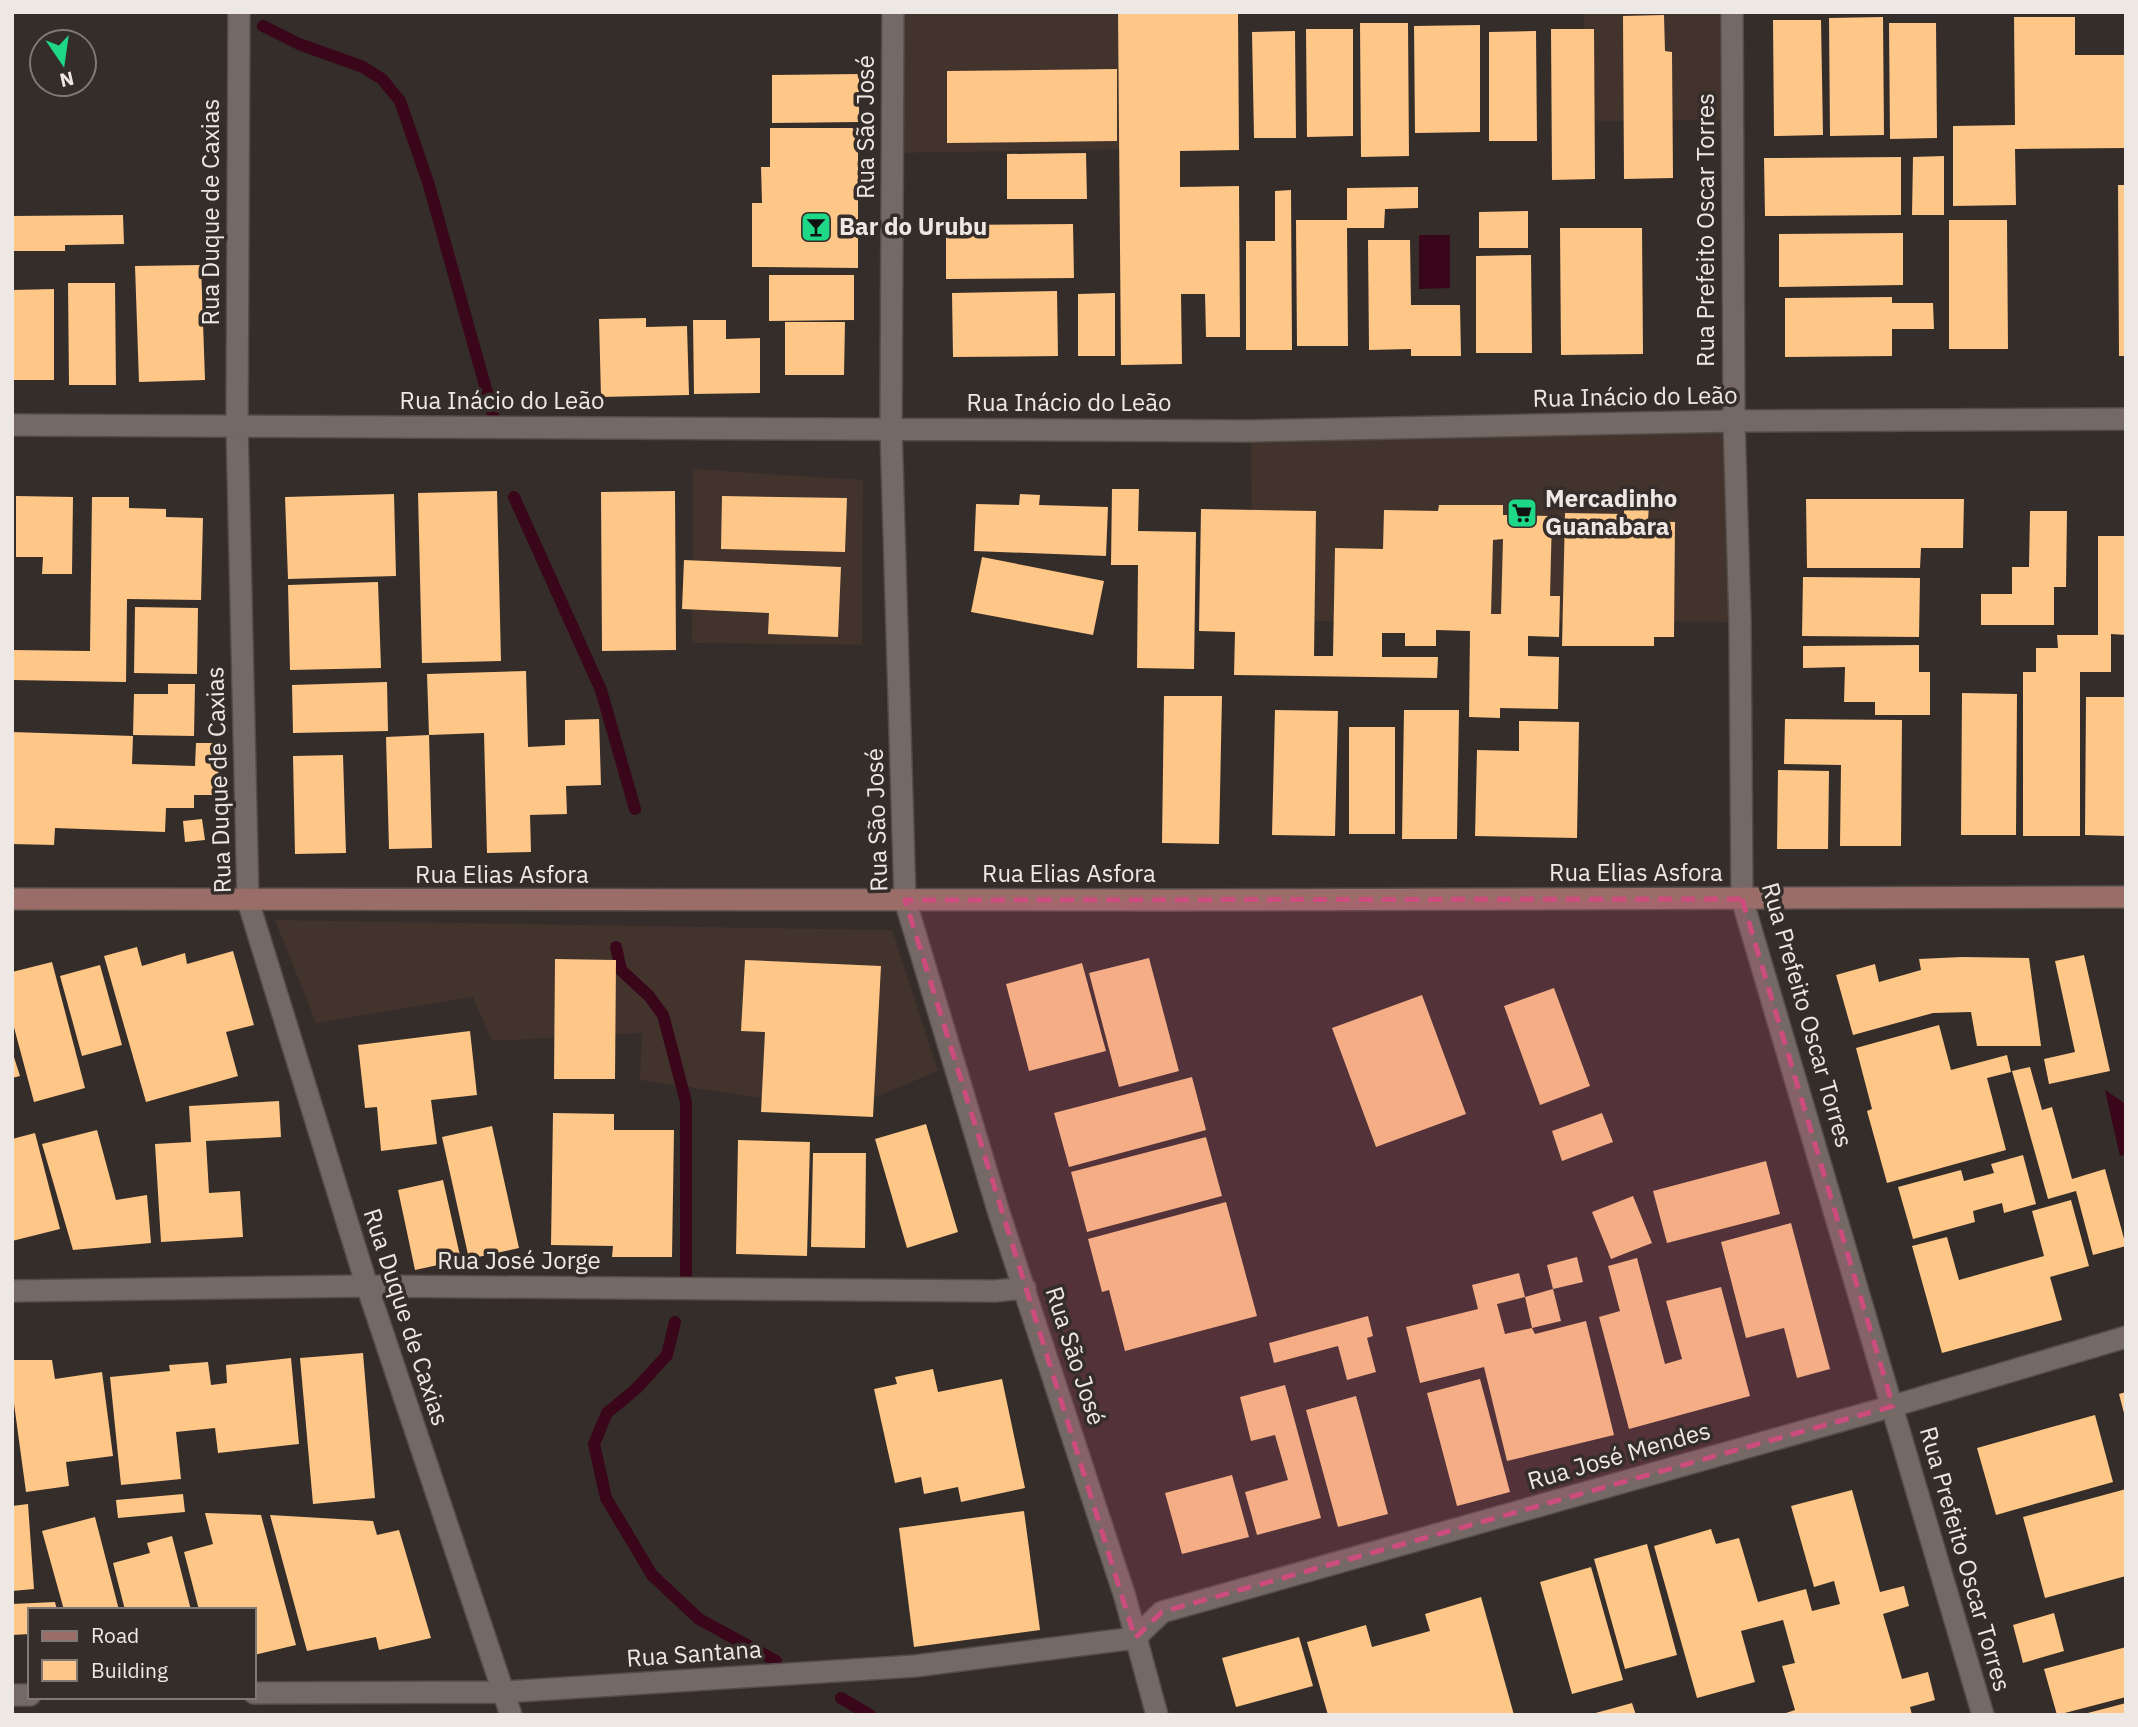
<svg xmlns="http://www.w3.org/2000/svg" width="2138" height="1727" font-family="'IBM Plex Sans',sans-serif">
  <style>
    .built { fill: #42332c }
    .water { fill: #39061a }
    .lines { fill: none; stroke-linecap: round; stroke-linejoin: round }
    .stream { stroke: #39061a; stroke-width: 12 }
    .building { fill: #fec687; fill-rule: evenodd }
    .street-casing { stroke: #534c48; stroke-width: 24 }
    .secondary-casing { stroke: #534c48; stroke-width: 24 }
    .street { stroke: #746965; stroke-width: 21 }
    .secondary { stroke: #9a6d69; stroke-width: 21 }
    .marked { fill: #cd4c7e; fill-opacity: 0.2; stroke: #cd4c7e; stroke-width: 5; stroke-dasharray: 14 9; stroke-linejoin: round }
    .labels { text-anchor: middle; stroke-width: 7; stroke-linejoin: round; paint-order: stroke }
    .street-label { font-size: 24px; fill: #eee8e5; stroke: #352d29 }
    .poi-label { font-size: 24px; font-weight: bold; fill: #eee8e5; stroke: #352d29; text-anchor: start }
  </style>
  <rect width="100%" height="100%" fill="#352d29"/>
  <path class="built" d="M893 12H1134L1138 149 892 153Z
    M1584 12H1737V120L1585 121Z
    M1251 431 1739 433 1740 622 1252 621Z
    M693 469 863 480 862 645 692 643Z
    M275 920 892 930 938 1071 844 1110 640 1080 642 1033 492 1041 473 997 316 1023Z"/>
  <path class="water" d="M1419 235H1450V288L1419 289Z
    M2105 1090 2126 1104V1154L2120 1156Z"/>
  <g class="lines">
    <path class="stream" d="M263 26 299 44 363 67 382 79 400 101 428 182 493 414
      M514 497 601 690 635 809
      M616 947 621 970 649 996 663 1015 686 1102V1276
      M675 1322 667 1355 637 1388 607 1413 594 1444 606 1498 652 1575 699 1619 776 1661
      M841 1698 870 1715"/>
  </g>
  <path class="building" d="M1118 12H1238L1239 150 1180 151V187L1239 186 1240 337H1206L1205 294H1181L1182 364 1121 365Z
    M1664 15 1665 51 1672 52 1673 178 1624 179 1623 16Z
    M1883 17 1884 135 1830 136 1829 18Z
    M2014 17H2075V55H2126V148L2015 149 2016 205 1953 206V126L2015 125Z
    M1773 20H1821L1823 135 1774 136Z
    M1360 23H1408L1409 156 1361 157Z
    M1889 23H1936L1937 138 1890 139Z
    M1480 25V132L1415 133 1414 26Z
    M1306 29H1353V136L1307 137Z
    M1551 29H1594L1595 179 1552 180Z
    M1295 31 1296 138H1254L1252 32Z
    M1536 31 1537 141H1489V32Z
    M1117 69V141L947 143V71Z
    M859 74V122L772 123V75Z
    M770 128H858V268L752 267V203H762L761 167H770Z
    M1086 153 1087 199H1007V154Z
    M1944 156V215H1912L1913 157Z
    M1901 157V215L1765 216 1764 158Z
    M2118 185H2126V356H2119Z
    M1418 187V208L1385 209 1384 228H1347L1348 346H1297L1296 220H1347V188Z
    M1291 190 1292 350H1246V241H1275V191Z
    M1528 211V248H1479V212Z
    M123 215 124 244 65 245V251H12V216Z
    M1949 220H2007L2008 349H1949Z
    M1073 224 1074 278 946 279V225Z
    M1560 228H1642L1643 354 1561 355Z
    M1903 233V285L1779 287V234Z
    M1368 240H1410L1411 305H1460L1461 356H1411V349L1369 350Z
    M1531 255 1532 353H1476V256Z
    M201 265 205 380 139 382 135 266Z
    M769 275H854V320L769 321Z
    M68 283H115L116 385H69Z
    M54 289V380H12V290Z
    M1057 291 1058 356 953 357 952 293Z
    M1115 293V356H1078V294Z
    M1892 297V303H1933L1934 329H1892V356L1785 357V298Z
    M646 318V327L687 326 689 395 601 397 599 319Z
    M693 320H726V339L760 338V393L694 394Z
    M785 322H845L844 375H785Z
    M1112 489H1139L1138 531 1196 532 1194 669 1137 668 1138 565H1111Z
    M497 491 501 661 422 663 418 493Z
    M675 491 676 650 602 651 601 492Z
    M394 494 396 576 288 579 285 497Z
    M1020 494 1040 495 1039 505 1108 507 1106 556 974 551 976 504 1019 505Z
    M16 496 73 497 72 574H42L43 557H16Z
    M722 496 847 498 845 552 721 549Z
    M92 497H129V508L166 509V517L203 518 201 600 127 599 126 682 12 680V650L90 651Z
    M1806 499H1964L1963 548H1921L1920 568H1807Z
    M1624 504H1649L1648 521 1675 522 1674 637H1654V646H1562L1565 513 1624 514Z
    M1439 505H1503V515L1552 516 1550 596H1560L1559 637 1528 636V656L1559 657 1558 709 1500 708V718L1469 717 1470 631 1436 630V646H1405V633H1382V657H1438L1437 678 1234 675 1235 632 1199 631 1201 509 1316 511 1314 656H1333L1335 548 1383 549 1384 510 1438 511ZM1503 539 1501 614H1491L1493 540Z
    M2030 511H2067L2066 587H2054V625H1981V594H2012V567H2029Z
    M2098 536H2126V635L2111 634V672H2080V836H2023V672H2036V648H2058L2057 635H2098Z
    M982 557 1104 581 1093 635 971 612Z
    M684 560 841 567 838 637 768 634 769 613 682 609Z
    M1803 577 1920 578 1919 637 1802 636Z
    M378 582 381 668 290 670 288 585Z
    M135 607 198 608 197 674 134 673Z
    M1919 645V672H1930V715H1875V702H1844L1845 667 1803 668V646Z
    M526 671 528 747 565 745V720L599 719 601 785 566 786 567 814 530 815 531 852 487 853 484 733 429 735 427 674Z
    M387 682 388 731 293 733 292 685Z
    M168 684H195L194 736 133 735 134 694H168Z
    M1962 693 2017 694 2016 835H1961Z
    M1164 696H1222L1219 844 1162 843Z
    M2086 697H2126V836L2085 835Z
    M1275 710 1338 711 1335 836 1272 835Z
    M1404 710H1459L1457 839H1402Z
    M1785 719 1902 720 1901 846H1840L1841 765 1784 764Z
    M1519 721 1579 722 1577 838 1475 836 1477 750 1519 751Z
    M1349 727H1395V834H1349Z
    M12 732 133 736 132 764 195 766 196 743H219L218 795H194V808H166L165 832 55 828 54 845 12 844Z
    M429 735 432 848 389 849 386 737Z
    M343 755 346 853 295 854 293 756Z
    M1778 770 1829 771 1828 849H1777Z
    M202 819 205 840 185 842 183 821Z
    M137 947 142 966 185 953 187 964 233 951 254 1025 226 1032 238 1076 146 1102 104 956Z
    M2084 955 2110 1071 2049 1084 2044 1059 2075 1052 2055 961Z
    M1962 957 2029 958 2041 1046H1977L1971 1012 1933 1013 1853 1035 1836 975 1875 964 1879 982 1921 970 1919 959Z
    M1149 958 1179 1071 1119 1087 1089 973Z
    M555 959 616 960 615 1079H554Z
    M745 960 881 966 873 1117 761 1112 765 1032 741 1031Z
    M52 962 85 1088 34 1102 12 1020V972Z
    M1082 963 1106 1051 1029 1071 1006 984Z
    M100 965 122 1045 82 1056 60 976Z
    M1554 988 1590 1086 1540 1105 1504 1006Z
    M1422 995 1466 1114 1376 1147 1332 1028Z
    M1939 1025 1951 1070 2007 1055 2011 1072 1987 1078 2006 1150 1887 1183 1867 1111 1872 1109 1856 1048Z
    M470 1031 477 1095 431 1100 437 1144 381 1151 377 1107 365 1108 358 1045Z
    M12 1051 20 1076 12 1078Z
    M2030 1067 2042 1110 2052 1107 2072 1179 2105 1169 2126 1246 2093 1255 2076 1191 2048 1199 2012 1071Z
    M1192 1077 1206 1130 1069 1167 1054 1113Z
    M279 1101 281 1137 206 1141 209 1193 240 1191 243 1237 161 1242 155 1144 191 1142 189 1106Z
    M553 1113 614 1114V1130H674L672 1257H612L613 1246 551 1245Z
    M1602 1113 1613 1142 1562 1161 1552 1131Z
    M926 1124 958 1232 907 1248 875 1139Z
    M492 1126 519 1248 469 1259 442 1137Z
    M97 1130 116 1200 147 1195 151 1243 73 1250 42 1144Z
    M35 1133 60 1229 12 1241V1139Z
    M1206 1137 1222 1196 1087 1232 1071 1172Z
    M738 1140 810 1142 807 1256 736 1254Z
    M813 1153H866L865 1248 811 1247Z
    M2023 1155 2036 1204 2004 1213 2002 1203 1973 1211 1975 1222 1913 1239 1898 1187 1961 1170 1964 1181 1994 1173 1991 1164Z
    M1766 1161 1780 1214 1667 1243 1653 1191Z
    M443 1180 461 1260 415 1270 398 1190Z
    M1633 1196 1652 1243 1611 1259 1592 1212Z
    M2071 1200 2089 1266 2050 1277 2062 1320 1942 1353 1912 1246 1947 1237 1959 1280 2044 1256 2032 1211Z
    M1226 1202 1257 1316 1125 1351 1109 1290 1102 1292 1088 1239Z
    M1791 1223 1830 1369 1797 1378 1784 1328 1746 1338 1721 1242Z
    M1577 1257 1583 1282 1553 1289 1547 1265Z
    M1637 1258 1665 1364 1682 1359 1666 1301 1721 1287 1750 1396 1629 1429 1599 1317 1620 1311 1608 1266Z
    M1519 1273 1525 1297 1497 1304 1505 1334 1532 1328 1535 1334 1586 1321 1614 1435 1507 1461 1484 1367 1420 1383 1406 1327 1478 1309 1472 1285Z
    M1553 1289 1561 1321 1532 1328 1525 1297Z
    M1368 1316 1373 1336 1367 1338 1376 1372 1347 1380 1338 1346 1274 1363 1269 1343Z
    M363 1353 375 1498 313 1504 300 1358Z
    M291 1358 299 1444 218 1453 215 1428 176 1432 181 1479 121 1485 110 1377 170 1371 169 1365 208 1362 211 1385 227 1383 226 1365Z
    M12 1360H52L55 1379 102 1372 113 1456 66 1462 69 1486 26 1492 12 1389Z
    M933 1369 938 1392 1002 1379 1025 1488 961 1502 958 1487 924 1494 921 1477 895 1483 874 1389 897 1384 895 1377Z
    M1480 1379 1510 1492 1457 1506 1427 1393Z
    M1285 1385 1321 1518 1257 1535 1245 1492 1288 1480 1275 1435 1251 1441 1240 1397Z
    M2126 1392V1416L2125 1417 2119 1394Z
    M1356 1396 1388 1514 1338 1527 1306 1410Z
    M2095 1415 2113 1482 1996 1515 1977 1448Z
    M1232 1475 1249 1537 1182 1554 1165 1493Z
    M2126 1489V1576L2045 1598 2023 1517Z
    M1852 1490 1880 1592 1904 1586 1909 1606 1883 1614 1902 1679 1928 1672 1935 1700 1910 1707 1912 1715H1780L1795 1710 1782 1666 1795 1663 1783 1620 1741 1631 1755 1682 1697 1698 1654 1546 1711 1529 1716 1544 1739 1538 1758 1602 1806 1589 1812 1611 1840 1604 1834 1581 1814 1587 1791 1506Z
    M183 1494 185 1512 118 1518 116 1500Z
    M28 1504 34 1589 12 1591V1506Z
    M1024 1511 1040 1630 914 1647 899 1528Z
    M205 1513 261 1515 296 1645 254 1655V1610H199L184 1552 213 1544Z
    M270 1515 373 1521 377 1535 399 1530 431 1638 379 1650 376 1637 307 1651Z
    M95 1517 119 1610H64L42 1531Z
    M172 1536 191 1610H125L113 1563 150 1553 147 1543Z
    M1647 1544 1677 1655 1625 1669 1594 1559Z
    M1591 1567 1623 1680 1572 1694 1540 1582Z
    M1481 1597 1514 1715H1328L1307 1642 1366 1625 1372 1647 1430 1631 1425 1614Z
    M55 1602 57 1610H30V1634L12 1635V1604Z
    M2054 1613 2064 1651 2023 1663 2013 1625Z
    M1299 1637 1313 1686 1236 1707 1222 1658Z
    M2126 1647V1697L2057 1715 2044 1669Z
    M1632 1703 1636 1715H1592V1714Z
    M2126 1703V1715H2084V1714Z"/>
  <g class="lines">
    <g class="street-casing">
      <path id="street" d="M239 12 237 426 248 901 367 1286 511 1715
        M893 12 891 429 905 900 998 1210 1125 1597 1157 1715
        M1732 12 1734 421 1740 622 1742 899 1983 1715
        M12 425 1251 431 1734 421 2126 419
        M12 1291 367 1286 995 1291 1025 1288
        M254 1693 504 1692 915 1666 1135 1638 1162 1612 1893 1406 2126 1337
        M12 1695H30"/>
    </g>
    <g class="secondary-casing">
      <path id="secondary" d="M12 899 1171 900 2126 897"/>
    </g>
    <use href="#street" class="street"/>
    <use href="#secondary" class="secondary"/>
  </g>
  <path class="marked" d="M1742 899 1893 1406 1162 1612 1135 1638 905 900Z"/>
  <defs>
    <g id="bar-square" transform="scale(1.575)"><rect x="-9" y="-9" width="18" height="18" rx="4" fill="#1ed888" stroke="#352d29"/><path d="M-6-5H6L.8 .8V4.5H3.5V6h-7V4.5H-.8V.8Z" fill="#111"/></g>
    <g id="supermarket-square" transform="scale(1.575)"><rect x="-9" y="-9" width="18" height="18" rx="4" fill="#1ed888" stroke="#352d29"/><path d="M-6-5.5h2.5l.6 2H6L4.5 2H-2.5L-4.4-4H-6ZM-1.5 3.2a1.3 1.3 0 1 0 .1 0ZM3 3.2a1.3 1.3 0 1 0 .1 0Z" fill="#111"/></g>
  </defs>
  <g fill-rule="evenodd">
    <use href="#bar-square" x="816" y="227"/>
    <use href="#supermarket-square" x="1522" y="513"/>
  </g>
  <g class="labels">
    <g class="street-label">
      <text transform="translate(866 127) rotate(-90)" y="8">Rua São José</text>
      <text transform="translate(211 212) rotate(-90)" y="8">Rua Duque de Caxias</text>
      <text transform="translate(1706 230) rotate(-90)" y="8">Rua Prefeito Oscar Torres</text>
      <text transform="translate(1635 397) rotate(-1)" y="8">Rua Inácio do Leão</text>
      <text x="502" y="409">Rua Inácio do Leão</text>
      <text x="1069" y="411">Rua Inácio do Leão</text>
      <text transform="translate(219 780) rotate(-92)" y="8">Rua Duque de Caxias</text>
      <text transform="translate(877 820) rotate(-92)" y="8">Rua São José</text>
      <text x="1636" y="881">Rua Elias Asfora</text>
      <text x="1069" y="882">Rua Elias Asfora</text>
      <text x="502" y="883">Rua Elias Asfora</text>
      <text transform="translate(1807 1015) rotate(74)" y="8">Rua Prefeito Oscar Torres</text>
      <text x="519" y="1269">Rua José Jorge</text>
      <text transform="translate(406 1317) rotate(72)" y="8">Rua Duque de Caxias</text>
      <text transform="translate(1075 1356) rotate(72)" y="8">Rua São José</text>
      <text transform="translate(1619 1456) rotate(-16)" y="8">Rua José Mendes</text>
      <text transform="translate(1965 1559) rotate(74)" y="8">Rua Prefeito Oscar Torres</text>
      <text transform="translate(694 1654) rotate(-4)" y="8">Rua Santana</text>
    </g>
    <g class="poi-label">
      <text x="839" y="235">Bar do Urubu</text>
      <text x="1545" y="507">Mercadinho<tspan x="1545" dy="28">Guanabara</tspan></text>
    </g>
  </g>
  <rect width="2138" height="1727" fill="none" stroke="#eee8e5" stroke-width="28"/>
  <rect x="28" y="1608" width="228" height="91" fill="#352d29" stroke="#7f7874" stroke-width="2"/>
  <rect x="42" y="1631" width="35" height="10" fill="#9a6d69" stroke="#7f7874" stroke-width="2"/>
  <text x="91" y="1643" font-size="21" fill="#eee8e5">Road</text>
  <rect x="42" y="1660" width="35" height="21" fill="#fec687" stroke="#7f7874" stroke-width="2"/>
  <text x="91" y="1678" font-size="21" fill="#eee8e5">Building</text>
  <g transform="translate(63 63) rotate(167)"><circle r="33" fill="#352d29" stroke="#7f7874" stroke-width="2"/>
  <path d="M0-5L12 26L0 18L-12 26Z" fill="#1ed888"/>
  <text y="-10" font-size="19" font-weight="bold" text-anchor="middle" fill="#eee8e5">N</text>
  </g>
</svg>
